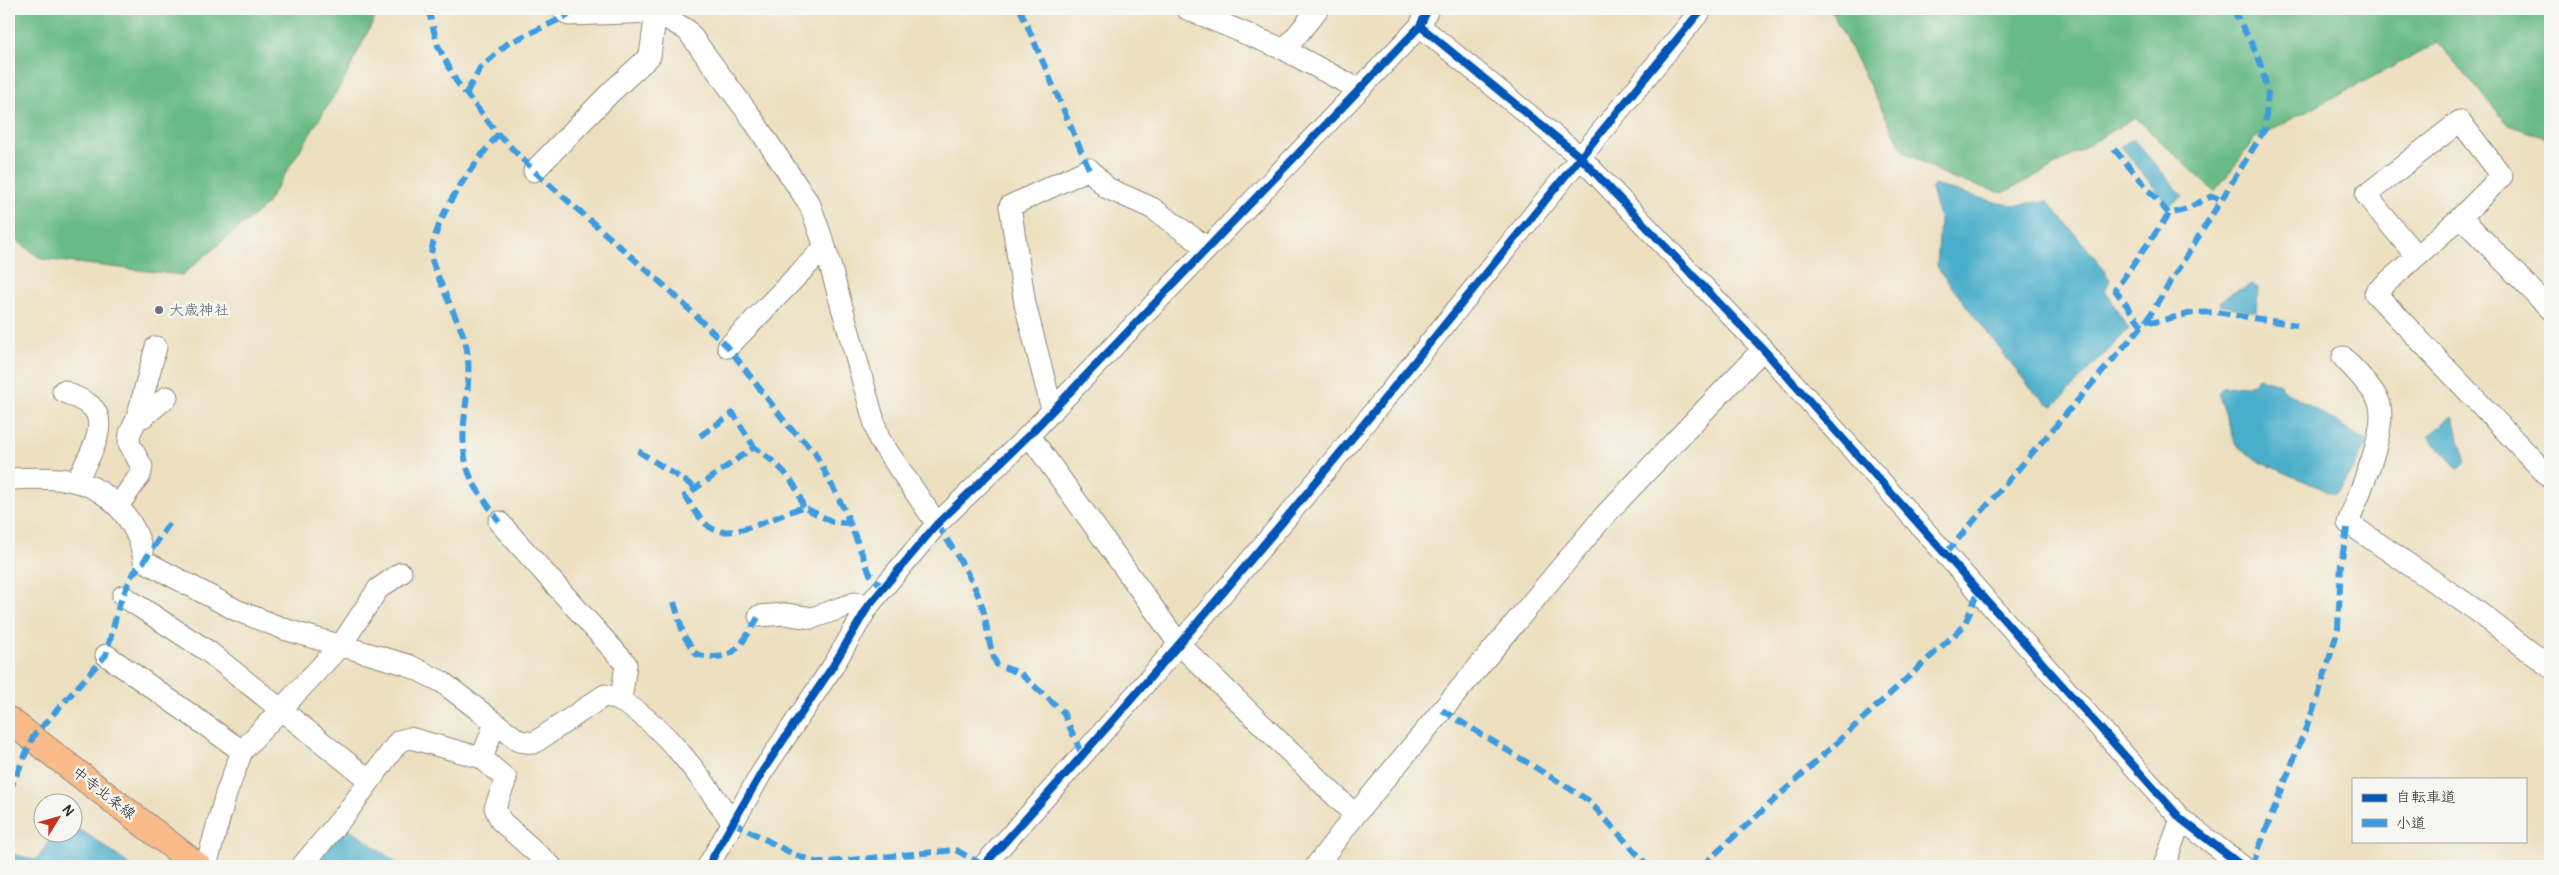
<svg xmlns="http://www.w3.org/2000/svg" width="2559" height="875" font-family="Pangolin,'Klee One',sans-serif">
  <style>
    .forest { fill: #68ba86; stroke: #4a7258 }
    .water { fill: #4aaeca; stroke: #3a6c7a }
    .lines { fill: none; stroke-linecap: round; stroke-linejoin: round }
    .minor-casing { stroke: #8c8676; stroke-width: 23 }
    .major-casing { stroke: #8c8676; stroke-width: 28 }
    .minor { stroke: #fff; stroke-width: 21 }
    .major { stroke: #fabb8b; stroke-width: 26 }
    .quiet { stroke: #3d9ce1; stroke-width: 6; stroke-dasharray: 12 6; stroke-linecap: butt }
    .cycleway-casing { stroke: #f6f6f2; stroke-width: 11 }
    .cycleway { stroke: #0057b8; stroke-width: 8 }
    .worship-dot { fill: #6b7280; stroke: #f6f6f2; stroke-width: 2 }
    .labels { text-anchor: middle; stroke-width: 5; stroke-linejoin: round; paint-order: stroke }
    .worship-label { font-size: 15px; fill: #5b616d; stroke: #f6f6f2; text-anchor: start }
    .street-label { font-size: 15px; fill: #2b2b2b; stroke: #f6f6f2 }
  </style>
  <rect width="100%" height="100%" fill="#f6f6f2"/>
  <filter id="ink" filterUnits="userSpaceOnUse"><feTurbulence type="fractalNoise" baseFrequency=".02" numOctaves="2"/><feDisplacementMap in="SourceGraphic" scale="10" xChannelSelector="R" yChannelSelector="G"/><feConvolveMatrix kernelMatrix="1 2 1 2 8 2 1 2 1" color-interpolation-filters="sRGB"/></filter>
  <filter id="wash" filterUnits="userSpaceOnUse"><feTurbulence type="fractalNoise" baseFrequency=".0096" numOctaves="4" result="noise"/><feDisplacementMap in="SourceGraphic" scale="20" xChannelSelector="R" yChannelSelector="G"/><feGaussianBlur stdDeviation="1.12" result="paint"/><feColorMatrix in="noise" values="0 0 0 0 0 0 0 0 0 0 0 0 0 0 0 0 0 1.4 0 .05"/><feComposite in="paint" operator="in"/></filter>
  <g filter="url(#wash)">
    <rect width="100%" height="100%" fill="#ede0c0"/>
    <path class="forest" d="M9 9H379L345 78 265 206 182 275 41 259 9 234Z
      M1830 9H2550V140L2509 125 2438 43 2255 138 2215 192 2135 117 2044 172 2002 193 1950 178 1904 152Z"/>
    <path class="water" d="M2133 139 2183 196 2169 206 2121 146Z
      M1934 185 1999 203 2014 205 2047 201 2096 259 2110 280 2105 290 2129 329 2054 406 2047 403 2031 389 1941 273 1937 266 1940 220 1931 190Z
      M2253 284 2258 289 2256 312 2219 305 2220 301 2232 293Z
      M2258 378 2280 384 2281 388 2368 442 2340 491 2334 494 2258 461 2236 445 2218 393 2223 387 2254 384Z
      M2452 416 2466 462 2458 469 2428 436Z
      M346 826 401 866H312Z
      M73 827 89 835 131 866H9V853L35 860 41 854 54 833 72 832Z"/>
  </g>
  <g filter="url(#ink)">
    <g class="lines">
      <g class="minor-casing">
        <path id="minor" d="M656 9V12L687 30 751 117 810 205 825 247 879 439 937 524
          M1187 9 1285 50 1358 89
          M1420 26 1579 156 1763 349 2181 819 2242 866
          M1285 50 1318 9
          M534 171 611 92 650 56 656 12 569 15 562 9
          M2416 256 2366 195 2460 121 2502 176 2461 217
          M2550 309 2461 217 2375 293 2550 478
          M728 347 825 247
          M2343 357C2354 370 2372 386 2379 402 2389 429 2358 495 2348 523L2477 611 2550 667
          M63 391C72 396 84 400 91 406 112 425 85 463 76 482
          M1056 407 1050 402 1025 304 1010 206 1089 169 1107 188 1152 208 1206 247
          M137 418 143 417 167 397
          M1029 435 1179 644 1355 815
          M9 479C28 478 48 477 67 480 108 485 139 522 144 561L236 610 287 630 408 665 442 682 519 741 534 743 605 695C653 708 704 781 732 822
          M118 506 140 475 142 467 129 443 130 433 137 418 156 347
          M499 522 626 664 621 700
          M123 596 209 652 369 780
          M759 616 785 614 812 618 855 603 869 605
          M106 655 242 751
          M482 758 495 723
          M206 866 226 794 242 751 341 645 378 589 401 573
          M302 866 347 812 399 741 410 738 482 758 506 779 495 808 501 821 551 866
          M708 866 762 772 833 666 869 605 937 524 1029 435 1420 26 1428 9
          M983 866C1117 719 1246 568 1372 414 1482 279 1591 143 1702 9
          M1316 866 1355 815 1604 516 1763 349
          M2164 866 2181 819"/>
      </g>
      <g class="major-casing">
        <path id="major" d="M9 720 198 866"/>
      </g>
      <use href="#minor" class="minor"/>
      <use href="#major" class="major"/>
      <path class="quiet" d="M428 9 438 46 456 81 498 134 534 171 668 289 728 347 789 427 814 451 845 511 870 574 884 589
        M1020 9 1089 169
        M467 92 480 68 507 44 569 15
        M498 134C471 169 439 208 431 253 429 261 459 323 464 337 478 382 453 429 469 473 475 490 490 506 499 522
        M2114 149 2169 214
        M2147 320 2155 322 2192 313 2216 312 2297 325
        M2142 326 2115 290 2169 214 2184 210 2212 196 2221 200
        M700 436 733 413 754 447
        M638 451 696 488
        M803 507C796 478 777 464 754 447L685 496C693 507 702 525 715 530 737 538 781 514 803 507L833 522 849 523
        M937 524C954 551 974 579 983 609 988 628 988 646 997 665L1020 673 1063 712 1083 757
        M1946 553 2147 320 2265 129 2268 91 2258 56 2233 9
        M674 602 684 636 696 654C734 665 741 645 759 616
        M1442 710 1588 800 1648 866
        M9 792 33 737 106 655 119 605 132 575 144 561 171 521
        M732 822 793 854 818 863 956 850 985 866
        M1702 866 1964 626 1978 592
        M2252 866 2318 697 2338 629 2341 564 2348 523"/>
      <g class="cycleway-casing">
        <path id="cycleway" d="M1420 26 1579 156 1763 349 2181 819 2242 866
          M708 866 762 772 833 666 869 605 937 524 1029 435 1420 26 1428 9
          M983 866C1117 719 1246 568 1372 414 1482 279 1591 143 1702 9"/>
      </g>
      <use href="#cycleway" class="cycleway"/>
    </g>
  </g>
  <circle class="worship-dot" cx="159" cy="310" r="5"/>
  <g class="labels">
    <g class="worship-label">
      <text x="169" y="315">大歳神社</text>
    </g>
    <g class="street-label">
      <text transform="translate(104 793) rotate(38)" y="5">中寺北条線</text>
    </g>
  </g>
  <rect width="2559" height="875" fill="none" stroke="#f6f6f2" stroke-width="30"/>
  <rect x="2352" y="778" width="175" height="65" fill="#f6f6f2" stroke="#a5a5a2"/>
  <rect x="2362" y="794" width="25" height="8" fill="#0057b8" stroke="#a5a5a2"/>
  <text x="2396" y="802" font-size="15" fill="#2b2b2b">自転車道</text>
  <rect x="2362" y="819" width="25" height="8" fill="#3d9ce1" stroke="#a5a5a2"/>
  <text x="2396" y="828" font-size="15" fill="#2b2b2b">小道</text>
  <g transform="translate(58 818) rotate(53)"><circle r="24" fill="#f6f6f2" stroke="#a5a5a2"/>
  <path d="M0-4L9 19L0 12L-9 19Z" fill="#c8321e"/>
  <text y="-8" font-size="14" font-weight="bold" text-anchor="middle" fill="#2b2b2b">N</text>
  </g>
</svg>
